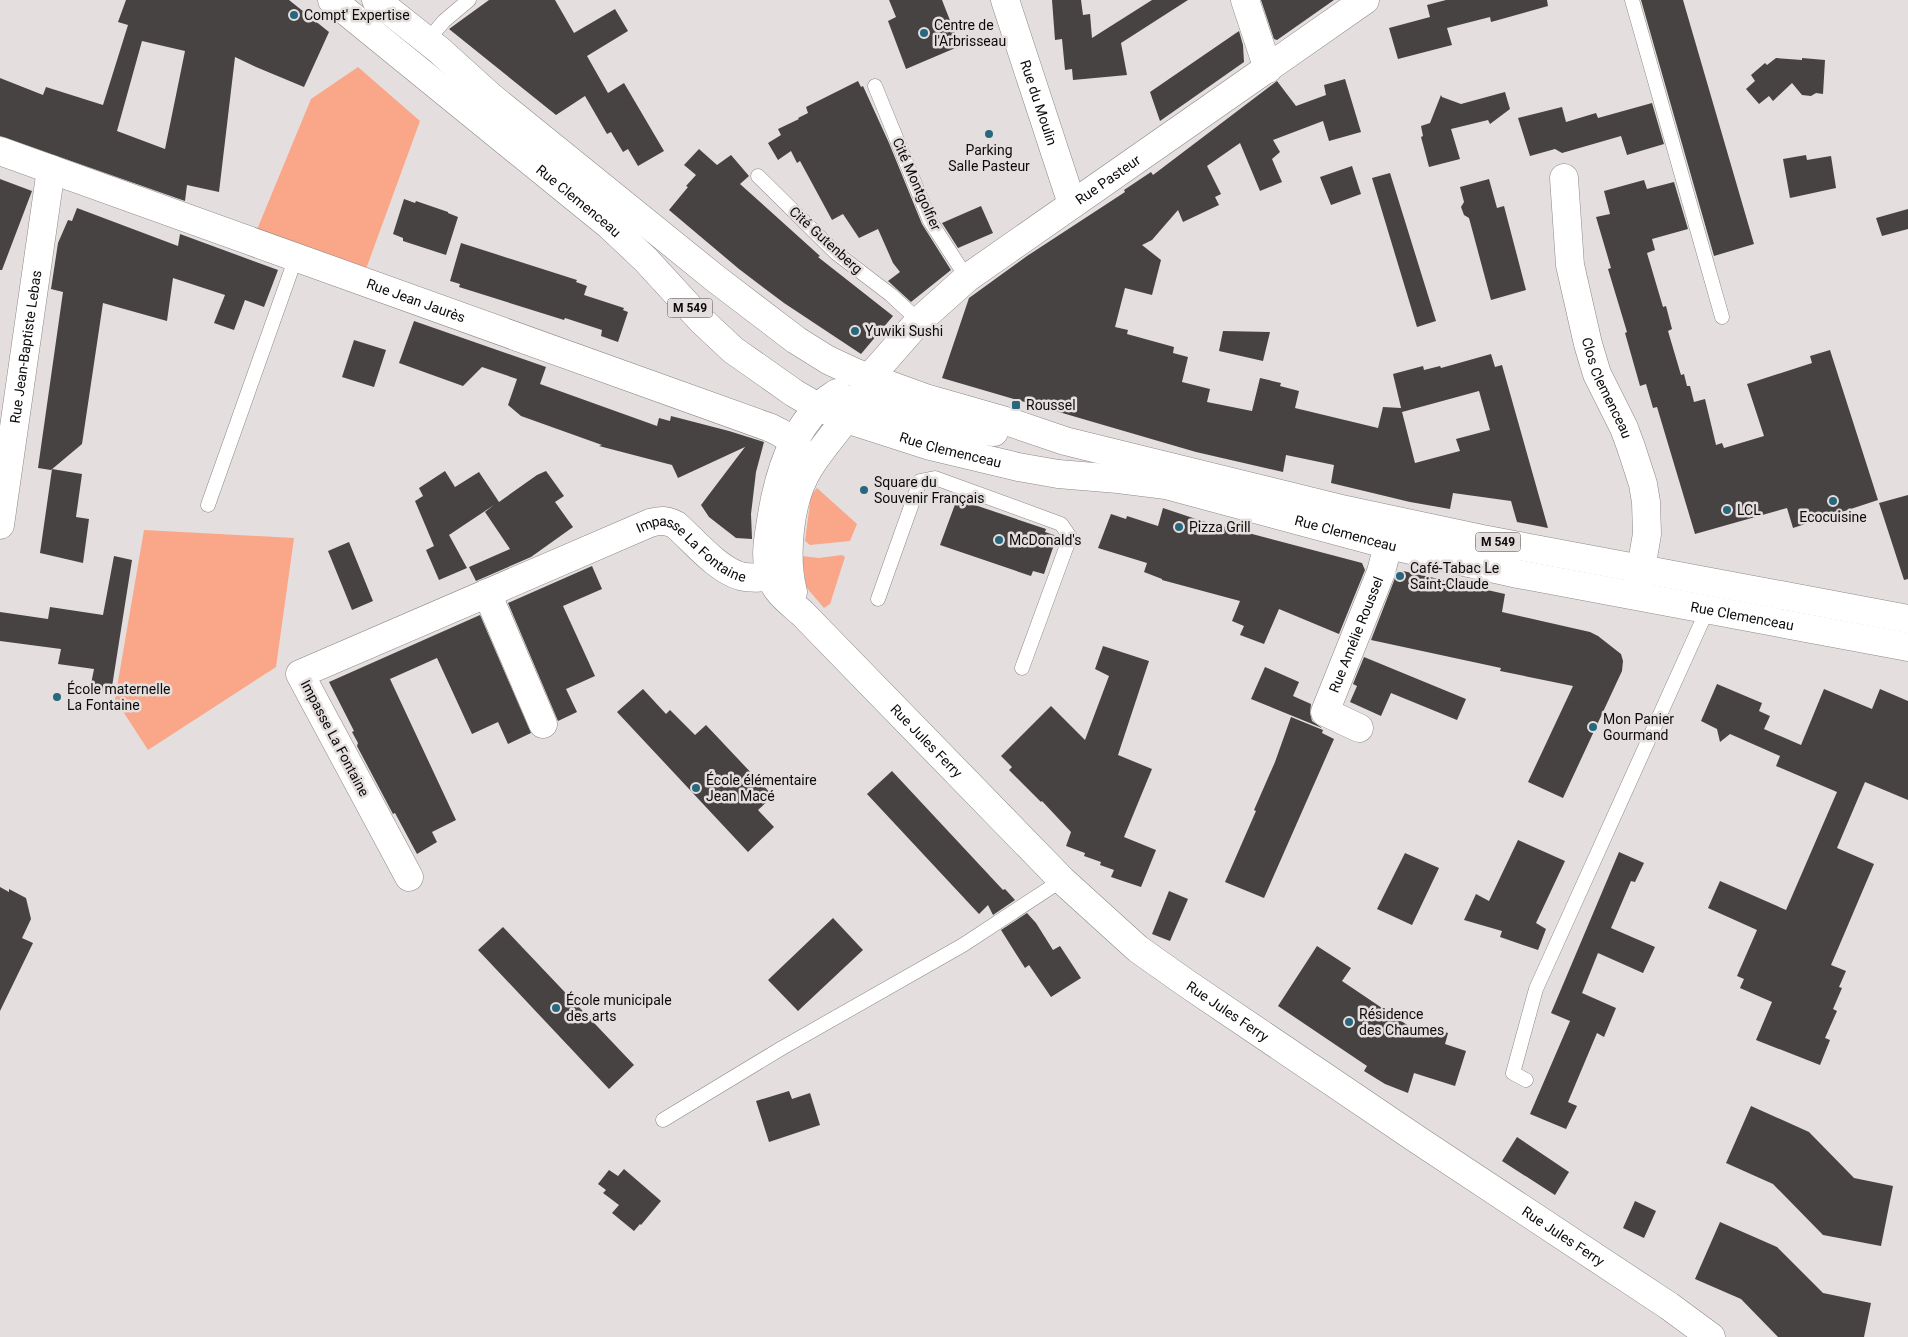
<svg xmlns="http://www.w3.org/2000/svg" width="1908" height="1337" font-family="Roboto,sans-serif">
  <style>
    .green { fill: #faa688 }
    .building { fill: #474342; fill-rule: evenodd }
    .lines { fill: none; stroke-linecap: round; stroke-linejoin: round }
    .service-casing { stroke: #8c8886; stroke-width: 15 }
    .minor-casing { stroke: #8c8886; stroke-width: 29 }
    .tertiary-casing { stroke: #8c8886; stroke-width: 29 }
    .primary-casing { stroke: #8c8886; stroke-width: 29 }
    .service { stroke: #fff; stroke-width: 14 }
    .minor { stroke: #fff; stroke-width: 28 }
    .tertiary { stroke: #fff; stroke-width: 28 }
    .primary { stroke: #fff; stroke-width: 28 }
    .poi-dot { fill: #28677c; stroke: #e4dfde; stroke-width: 2 }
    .labels { text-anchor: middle; stroke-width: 5; stroke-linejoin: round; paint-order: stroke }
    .shield { fill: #e4dfde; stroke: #4e4b4a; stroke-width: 1 }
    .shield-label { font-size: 12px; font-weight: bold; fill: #0d0b0a }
    .poi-label { font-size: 14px; fill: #0d0b0a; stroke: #e4dfde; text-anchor: start }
    .street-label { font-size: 14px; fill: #0d0b0a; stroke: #e4dfde }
  </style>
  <rect width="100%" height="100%" fill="#e4dfde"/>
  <path class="green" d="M358 67 420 121 366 269 256 232 311 99Z
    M817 488 857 524 850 541 810 545 805 541 811 495Z
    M144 530 294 538 276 667 148 750 115 699Z
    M842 555 845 557 830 604 824 608 806 587 802 556 819 558Z"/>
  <path class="building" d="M126 0H289L329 32 304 87 256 67 235 57 219 192 187 185 185 201 0 136V78L43 95 46 87 103 105 128 25 118 22ZM142 41 185 51 165 149 117 131Z
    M489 0H555L574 33 615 9 628 31 587 56 608 93 624 83 664 151 638 166 628 149 623 152 611 132 607 134 585 96 556 115 449 29Z
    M889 0H942L960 46 906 69 888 21 896 17Z
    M1052 0H1081L1083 15 1090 14 1092 38 1152 0H1188L1121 43 1127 75 1073 80 1072 69 1065 70 1062 39 1055 40Z
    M1261 0H1334L1277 40 1274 39Z
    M1446 0H1547L1548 6 1491 22 1490 17 1447 28 1452 45 1398 59 1389 28 1430 17 1427 5Z
    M1641 0H1683L1754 244 1714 256Z
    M1239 31 1243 45 1244 62 1160 121 1150 92Z
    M1776 58 1802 60V58L1825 60 1823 94 1816 93 1811 96 1802 95 1792 83 1773 101 1769 96 1759 104 1746 89 1755 81 1751 75 1765 63 1767 65Z
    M1345 79 1361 132 1329 141 1323 121 1273 140 1280 152 1272 159 1282 182 1260 191 1240 143 1207 166 1221 194 1215 197 1219 205 1183 222 1178 210 1152 240 1142 245 1161 260 1152 295 1125 288 1115 327 1128 330 1127 334 1174 347 1173 353 1188 357 1182 382 1210 389 1207 402 1252 411 1260 378 1281 383 1280 386 1299 391 1295 408 1378 428 1383 407 1401 408 1415 463 1460 451 1456 439 1490 430 1479 391 1402 412 1393 374 1423 366 1424 370 1440 366 1441 368 1491 354 1495 367 1502 365 1548 528 1517 522 1511 501 1453 493 1450 509 1410 502 1331 483 1334 465 1286 455 1283 472 1196 452 942 378 969 298 1027 256 1125 192 1124 190 1151 172 1153 175 1277 81 1296 106 1326 95 1324 85Z
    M858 81 861 87 863 86 889 143 922 224 951 270 911 302 888 281 900 272 893 263 878 229 859 238 843 214 832 220 800 161 797 163 791 151 778 160 768 143 781 135 778 129 799 119 798 118 808 113 806 107Z
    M1505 92 1510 109 1490 124 1488 120 1451 129 1460 159 1429 167 1421 137 1423 136 1421 126 1430 123 1441 95 1442 97 1461 104Z
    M1652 103 1664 144 1627 155 1621 136 1562 153 1555 149 1530 156 1518 118 1562 107 1566 122 1596 113 1598 118Z
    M699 149 717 165 731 155 749 176 740 184 820 256 818 257 893 316 861 354 784 303 739 269 669 210 688 187 686 186 696 175 684 165Z
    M1806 155 1807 160 1831 156 1836 188 1790 198 1783 159Z
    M1352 166 1361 194 1331 205 1320 177Z
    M1390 173 1436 321 1417 327 1372 178Z
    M0 179 32 191 2 270H0Z
    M1489 179 1497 208 1504 206 1526 290 1491 300 1469 218 1464 215 1461 207 1464 202 1460 187Z
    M1644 180 1647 189 1674 182 1688 229 1652 239 1655 250 1647 253 1663 307 1666 306 1672 329 1668 331 1681 375 1684 374 1687 386H1690L1694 402 1705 399 1716 445 1722 443 1724 448 1764 436 1747 384 1812 363 1810 356 1830 350 1878 500 1793 528 1787 508 1695 534 1657 407 1653 408 1646 384 1640 386 1625 333 1627 332 1608 269 1611 268 1596 217 1610 214 1604 191Z
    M404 199 415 203 416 201 448 212V213L458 217 446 255 403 241V238L393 234Z
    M981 206 993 233 958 248 942 223Z
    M77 208 178 246 180 234 278 270 264 307 245 300 234 330 214 323 225 295 173 278 167 321 103 303 82 444 51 470 38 468 63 292 51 289 58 243 68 220 72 221Z
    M1908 209V229L1882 236 1876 218Z
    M461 243 577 280 576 282 587 286 584 295 624 308 623 310 628 312 618 342 601 336 602 330 565 318 564 320 459 287 460 284 450 281Z
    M414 321 546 367 540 384 657 426 659 418 670 421 671 416 729 431 764 442 756 472 751 514 752 539 736 538 709 517 701 505 745 447 678 478 672 465 599 446 602 445 521 416 508 405 517 379 482 367 463 386 399 363Z
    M1223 331 1270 332 1263 361 1219 351Z
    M354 340 386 350 374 387 342 377Z
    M52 469 82 474 76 517 89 519 83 563 40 553Z
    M445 471 455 487 479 472 499 502 537 475 546 471 564 496 555 502 573 527 531 557 476 581 469 567 510 549 485 512 494 505 449 535 467 568 439 580 426 550 434 546 415 501 423 496 419 488Z
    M1908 495V579L1904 580 1879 503Z
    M957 499 1046 529 1045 532 1057 536 1044 574 1033 571 1031 576 940 545Z
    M1163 508 1199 520 1362 563 1365 570 1339 634 1279 609 1264 644 1240 635 1244 626 1232 621 1240 601 1162 580V579L1144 572 1147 563 1098 548 1111 514 1126 519 1127 516 1158 526Z
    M349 542 373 601 352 610 328 551Z
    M114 556 132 560 111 693 90 689 94 669 58 664 61 649 0 641V612L48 619 50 607 103 615Z
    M592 566 602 589 563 606 595 676 566 689 577 712 558 721 508 603Z
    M1403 571 1505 594 1502 612 1590 632 1598 636 1621 654 1623 661 1622 671 1563 798 1528 782 1573 686 1500 671 1501 668 1371 640 1397 573Z
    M480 615 531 733 508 744 498 722 472 734 437 658 390 679 456 820 432 832 437 842 417 854 395 813 393 814 357 746 358 743 352 732 354 731 329 682Z
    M1103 646 1149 661 1118 755 1152 769 1124 837 1156 850 1141 887 1111 877 1114 870 1100 865 1101 862 1084 856 1085 853 1066 846 1071 832 1042 801 1041 802 1009 770 1012 767 1001 756 1051 706 1085 740 1109 676 1095 669Z
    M1364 657 1466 699 1457 720 1391 693 1381 716 1350 702 1357 686 1353 684Z
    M1265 667 1299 682 1293 696 1311 704 1310 713 1312 721 1322 728 1251 699Z
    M1717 684 1762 703 1759 711 1770 716 1764 729 1801 745 1824 689 1872 709 1880 689 1908 701V800L1865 782 1837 848 1874 864 1831 965 1846 971 1839 987 1842 988 1833 1009 1837 1011 1825 1038 1830 1040 1820 1065 1756 1040 1772 1002 1740 988 1744 979 1737 976 1757 930 1708 908 1720 881 1786 910 1837 792 1776 766 1780 756 1730 734 1720 742 1717 729 1701 721Z
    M643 689 666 714 670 710 695 735 706 725 773 796 758 810 774 827 748 852 617 712Z
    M1291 717 1323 730 1322 733 1334 739 1264 898 1225 882 1256 811 1254 810 1275 762Z
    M892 771 1003 890 1005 889 1015 900 993 915 988 905 979 914 867 794Z
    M1518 840 1565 861 1536 923 1546 929 1538 950 1500 937 1502 931 1464 920 1476 894 1489 901Z
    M1619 852 1644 863 1635 882 1631 881 1611 928 1655 947 1643 973 1598 953 1582 993 1616 1008 1604 1037 1597 1033 1568 1102 1577 1106 1566 1129 1530 1114 1570 1021 1551 1013Z
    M1405 853 1439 868 1412 925 1377 909Z
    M0 887 9 892V889L26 898 31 919 22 938 33 943 0 1011Z
    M1169 891 1188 899 1170 941 1152 934Z
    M1027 913 1036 923 1053 950 1060 946 1081 978 1051 997 1029 965 1025 968 1001 930Z
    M833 918 863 950 798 1011 768 980Z
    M503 927 634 1065 609 1089 478 950Z
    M1317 946 1351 968 1342 981 1425 1037 1428 1027 1448 1033 1445 1044 1466 1051 1455 1086 1414 1073 1408 1093 1385 1084 1364 1071 1367 1066 1278 1006Z
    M789 1091 792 1099 810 1093 820 1125 769 1142 756 1101Z
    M1751 1106 1809 1132 1854 1178 1893 1186 1881 1246 1823 1235 1773 1184 1726 1163Z
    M1517 1137 1569 1172 1555 1195 1502 1161Z
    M624 1169 661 1201 641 1225 640 1224 634 1231 612 1213 619 1205 603 1193 606 1190 598 1184 609 1170 618 1176Z
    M1635 1201 1656 1211 1644 1238 1623 1228Z
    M1720 1222 1777 1247 1823 1293 1871 1303 1864 1337H1778L1741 1299 1695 1279Z"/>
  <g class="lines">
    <g class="service-casing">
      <path id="service" d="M1632 0 1722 317
        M427 41 444 21 469 0
        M875 86 930 221 967 278
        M758 176 836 253 891 295 919 321
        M208 505 296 257
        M878 599 920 481 935 478 1061 524 1070 537 1022 668
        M1526 1080 1513 1073 1536 989 1709 606
        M663 1120 782 1048 963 945 1062 880"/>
    </g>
    <g class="minor-casing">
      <g id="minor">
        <path id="s1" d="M1005 0 1072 204"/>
        <path d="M1245 0 1268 69"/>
        <path id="s2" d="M0 151 771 428C795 439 808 451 803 479"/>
        <path id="s3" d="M1564 178 1570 265 1588 344 1597 374 1624 428 1631 447 1643 484 1646 502 1647 534 1637 592"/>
        <path id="s4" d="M837 393C831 397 824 401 819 407 789 436 777 481 771 521 768 539 764 559 771 577 776 593 791 603 803 614L1062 880 1138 949 1186 983 1418 1140 1669 1306 1711 1337"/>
        <path id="s5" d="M0 525 51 169"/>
        <path d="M793 592C784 556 789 500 809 468 824 444 844 424 859 400"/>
        <path d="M487 593 543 724"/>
        <path id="s6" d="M1359 728 1325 712 1381 572 1394 522"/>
        <path id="s7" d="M409 877 300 674 650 523C660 520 667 520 676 525 694 541 717 569 740 576 755 580 772 576 787 575"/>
      </g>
    </g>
    <g class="tertiary-casing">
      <g id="tertiary">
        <path id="s8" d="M869 378 919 321 967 278 1365 0"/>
      </g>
    </g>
    <g class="primary-casing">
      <g id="primary">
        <path id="s9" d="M332 0 610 226 646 260 702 321 733 350 794 393 818 407 846 419 930 446 1018 467 1058 474 1118 479 1166 485 1389 545 1518 574 1908 647"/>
        <path d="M376 0 439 50 491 97 716 279 796 340 828 360 856 373 925 398 1009 422 1065 441 1346 510 1482 539 1908 619"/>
        <path d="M818 407 838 399 859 400 945 425 972 430 994 432"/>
      </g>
    </g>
    <use href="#service" class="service"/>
    <use href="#minor" class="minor"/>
    <use href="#tertiary" class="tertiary"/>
    <use href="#primary" class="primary"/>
  </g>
  <g class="poi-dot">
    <circle cx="294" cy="15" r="5"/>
    <circle cx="924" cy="33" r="5"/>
    <circle cx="989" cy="134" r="5"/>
    <circle cx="855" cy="331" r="5"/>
    <rect x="1011" y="400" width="10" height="10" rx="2.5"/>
    <circle cx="864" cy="490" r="5"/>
    <circle cx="1833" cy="501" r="5"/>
    <circle cx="1727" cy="510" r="5"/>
    <circle cx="1179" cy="527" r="5"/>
    <circle cx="999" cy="540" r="5"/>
    <circle cx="1400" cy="576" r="5"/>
    <circle cx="57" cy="697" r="5"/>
    <circle cx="1593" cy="727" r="5"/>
    <circle cx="696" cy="788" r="5"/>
    <circle cx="556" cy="1008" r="5"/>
    <circle cx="1349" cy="1022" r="5"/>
  </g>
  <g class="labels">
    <g class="shield">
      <rect x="667.5" y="298.5" width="45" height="19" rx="4"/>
      <rect x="1475.5" y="532.5" width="45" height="19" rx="4"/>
    </g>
    <g class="shield-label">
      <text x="690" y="312">M 549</text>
      <text x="1498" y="546">M 549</text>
    </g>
    <g class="poi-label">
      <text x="304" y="20">Compt' Expertise</text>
      <text x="934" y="30">Centre de<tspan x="934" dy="16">l'Arbrisseau</tspan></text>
      <text x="989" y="155" text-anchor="middle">Parking<tspan x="989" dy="16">Salle Pasteur</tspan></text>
      <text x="865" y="336">Yuwiki Sushi</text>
      <text x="1026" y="410">Roussel</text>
      <text x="874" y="487">Square du<tspan x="874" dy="16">Souvenir Français</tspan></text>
      <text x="1737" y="515">LCL</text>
      <text x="1833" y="522" text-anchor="middle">Ecocuisine</text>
      <text x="1189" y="532">Pizza Grill</text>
      <text x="1009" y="545">McDonald's</text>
      <text x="1410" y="573">Café-Tabac Le<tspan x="1410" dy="16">Saint-Claude</tspan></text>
      <text x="67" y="694">École maternelle<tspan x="67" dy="16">La Fontaine</tspan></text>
      <text x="1603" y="724">Mon Panier<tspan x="1603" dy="16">Gourmand</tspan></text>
      <text x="706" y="785">École élémentaire<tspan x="706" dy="16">Jean Macé</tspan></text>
      <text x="566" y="1005">École municipale<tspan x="566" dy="16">des arts</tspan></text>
      <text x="1359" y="1019">Résidence<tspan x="1359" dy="16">des Chaumes</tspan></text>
    </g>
    <g class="street-label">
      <text dy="5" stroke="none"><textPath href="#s1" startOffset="108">Rue du Moulin</textPath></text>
      <text dy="5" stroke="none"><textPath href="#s8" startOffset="312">Rue Pasteur</textPath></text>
      <text transform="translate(917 184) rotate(66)" y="5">Cité Montgolfier</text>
      <text dy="5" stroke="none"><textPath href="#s9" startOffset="318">Rue Clemenceau</textPath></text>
      <text transform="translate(826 240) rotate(42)" y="5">Cité Gutenberg</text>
      <text dy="5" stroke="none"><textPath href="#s2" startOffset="442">Rue Jean Jaurès</textPath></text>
      <text dy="5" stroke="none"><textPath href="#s5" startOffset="180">Rue Jean-Baptiste Lebas</textPath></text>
      <text dy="5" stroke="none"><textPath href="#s3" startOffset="216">Clos Clemenceau</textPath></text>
      <text dy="5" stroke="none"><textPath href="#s9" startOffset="775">Rue Clemenceau</textPath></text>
      <text dy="5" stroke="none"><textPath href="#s9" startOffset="1180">Rue Clemenceau</textPath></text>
      <text dy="5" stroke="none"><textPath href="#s7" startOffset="662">Impasse La Fontaine</textPath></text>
      <text dy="5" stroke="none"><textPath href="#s9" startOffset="1585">Rue Clemenceau</textPath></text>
      <text dy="5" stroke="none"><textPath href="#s6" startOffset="121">Rue Amélie Roussel</textPath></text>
      <text transform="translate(335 738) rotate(62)" y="5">Impasse La Fontaine</text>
      <text dy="5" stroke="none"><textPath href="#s4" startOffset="432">Rue Jules Ferry</textPath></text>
      <text dy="5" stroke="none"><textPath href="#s4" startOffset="838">Rue Jules Ferry</textPath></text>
      <text dy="5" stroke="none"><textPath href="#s4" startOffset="1242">Rue Jules Ferry</textPath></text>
    </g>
  </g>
</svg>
